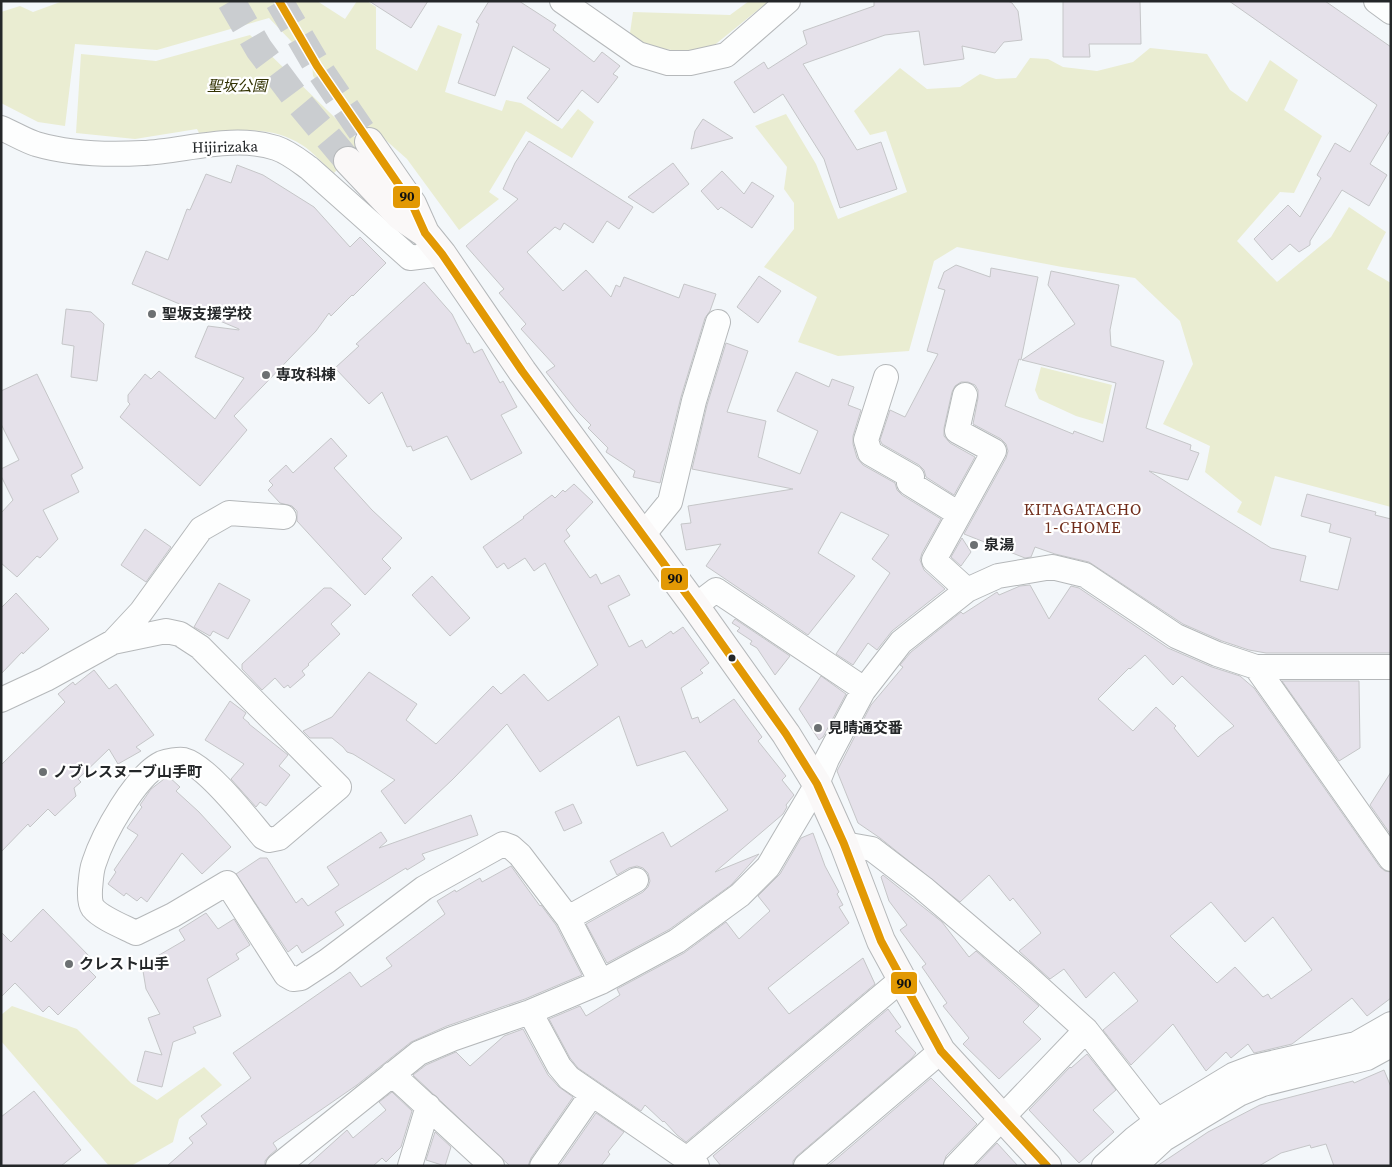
<svg xmlns="http://www.w3.org/2000/svg" width="1392" height="1167" font-family="'Source Serif 4','Noto Sans JP',serif">
  <style>
    .green { fill: #eaedd2 }
    .building { fill: #e5e1ea; stroke: #c5c6c8; fill-rule: evenodd }
    .lines { fill: none; stroke-linecap: round; stroke-linejoin: round }
    .secondary-tunnel { stroke: #cacdd0; stroke-width: 28; stroke-dasharray: 28 14; stroke-linecap: butt }
    .street-casing { stroke: #b5b8ba; stroke-width: 26 }
    .secondary-casing { stroke: #b5b8ba; stroke-width: 30 }
    .street { stroke: #fdfefe; stroke-width: 24 }
    .secondary { stroke: #faf8f8; stroke-width: 28 }
    .bus-1-casing { stroke: #fff; stroke-width: 11 }
    .bus-1 { stroke: #e29904; stroke-width: 8 }
    .poi-dot { fill: #6c7072; stroke: #fff; stroke-width: 2 }
    .bus-dot { fill: #242729; stroke: #fff; stroke-width: 2 }
    .labels { text-anchor: middle; stroke-width: 4.5; stroke-linejoin: round; paint-order: stroke }
    .park-label { font-size: 15px; font-style: italic; fill: #333303; stroke: #fff }
    .street-label { font-size: 15px; fill: #242729; stroke: #fff }
    .poi-label { font-size: 15px; font-weight: bold; fill: #242729; stroke: #fff; text-anchor: start }
    .neighbourhood-label { font-size: 16px; letter-spacing: 1px; fill: #702d1b; stroke: #fff }
    .line-badge { stroke: #fff; stroke-width: 2 }
    .pale-badge-label { font-size: 14px; text-anchor: middle; font-weight: bold; fill: #111 }
  </style>
  <rect width="100%" height="100%" fill="#f3f7fa"/>
  <path class="green" d="M63 1H317L345 19 357 1H367L376 7V49L417 71 438 25 462 34 445 92 502 111 506 100 521 103 562 129 578 109 594 122 572 158 526 131 489 192 499 199 459 230 407 159 380 135 365 134 313 76 312 63 269 18 157 50 75 44 65 126 38 122 1 103V12L20 6 33 12Z
    M749 1H769L712 47 684 52 646 46 630 33 633 12 730 15Z
    M250 35 362 144 334 173C323 164 313 152 302 145 270 124 234 131 199 133L197 129 135 139 76 133 81 54 156 61Z
    M1150 48 1207 54 1230 90 1247 102 1270 60 1298 80 1284 110 1322 136 1294 193 1280 192 1237 241 1277 282 1331 237 1349 207 1386 232 1367 269 1391 283V507L1275 476 1261 526 1237 512 1242 502 1205 472 1210 446 1163 424 1193 364 1180 321 1135 278 1062 267 957 247 934 261 909 351 838 356 798 342 817 297 764 267 794 229V203L784 189 787 167 755 126 786 114 816 164 838 219 907 192 886 131 870 135 854 111 900 68 927 89 960 87 980 74 996 79 1016 78 1030 58 1048 59 1063 67 1097 71 1133 62Z
    M1041 367 1112 385 1103 424 1076 416 1039 399 1035 390Z
    M12 1006 77 1029 131 1083 157 1100 204 1067 222 1085 179 1119 173 1142 131 1166H109L1 1041V1015Z"/>
  <path class="building" d="M369 1H428L411 28Z
    M489 1H519L556 25 553 30 594 62 602 52 620 66 613 74 618 77 598 103 582 90 558 121 527 98 550 69 513 46 495 96 458 83 479 24 476 22Z
    M874 1H1008L1012 3 1018 11 1022 40 1004 42 995 53 962 46 964 59 924 65 919 31 885 35 803 64 857 150 881 142 897 189 840 208 824 159 783 94 754 113 734 82 764 62 768 69 807 44 803 31 874 6Z
    M1063 1H1140L1141 44H1089L1090 57H1063Z
    M1229 1H1325L1391 47V129L1370 164 1387 175 1369 206 1342 190 1310 241V245L1299 252 1290 244 1272 260 1254 239 1288 205 1300 217 1321 178 1317 175 1335 143 1350 152 1377 105Z
    M703 119 733 138 691 149 695 131Z
    M529 141 633 207 619 229 607 221 593 243 564 223 560 230 555 227 527 252 563 291 586 270 611 297 616 285 620 287 624 277 679 298 684 284 716 294 710 311 705 318 681 397 660 483 633 477 635 471 606 452 608 448 588 428 591 425 577 411 546 372 555 366 521 329 526 324 499 293 504 289 466 246 518 199 503 189 515 163Z
    M673 163 689 184 653 213 628 197Z
    M237 165 263 175 314 207 350 247 360 237 386 263 353 296 352 295 331 316 329 313 316 331 234 416 247 430 200 486 120 417 130 404 128 402V395L145 374 151 379 159 371 215 419 244 378 195 357 208 326 239 330V329L132 284 146 251 168 260 187 209 190 210 206 174 231 183Z
    M722 171 744 194 752 182 774 196 752 228 721 207 718 210 701 191Z
    M956 265 990 277 991 268 1038 277 1021 360 1019 359 1005 406 1073 434 1074 431 1103 442 1116 383 1022 360 1075 324 1048 285 1051 271 1119 285 1110 330 1111 346 1164 361 1146 428 1191 445 1190 450 1199 453 1188 480 1149 471 1271 548 1306 556 1300 581 1338 590 1351 538 1329 532 1331 524 1301 516 1307 494 1376 512 1375 515 1391 519V653H1266L1249 650 1222 641 1183 624 1089 562 1055 554 1035 547 1031 557 1025 558 964 534 1006 458 1008 451 1006 444 1001 439 973 424 978 398V390L975 385 968 382H961L955 386 952 392 944 428V436L950 443 975 457 954 495 926 477 924 470 919 465 882 444 880 440 890 410 905 417 938 354 927 351 945 290 938 288 944 272Z
    M759 276 781 291 758 323 737 307Z
    M424 282 452 314 467 344 469 343 474 353 482 349 500 383 503 381 517 407 501 415 522 453 471 480 447 436 413 451 411 446 407 447 382 392 369 404 335 368 359 346 356 344Z
    M66 309 91 312 104 324 97 381 71 377 74 346 62 344Z
    M726 343 748 351 727 412 766 421 758 457 800 474 818 431 777 411 796 372 829 387 832 379 854 387 848 405 861 410 853 436V444L857 458 863 465 895 483 897 490 902 495 941 519 922 553 920 560 924 570 945 589 892 631 877 650 868 643 853 665 836 654 890 573 872 559 889 535 841 512 818 553 855 576 808 635 706 566 721 544 686 550 681 524 691 523 688 506 793 489 692 469 707 405Z
    M37 374 83 468 71 475 79 492 43 510 58 539 40 558 37 556 17 577 1 563V513L13 500 1 476V469L19 460 1 424V391Z
    M331 438 347 456 334 468 372 510 402 538 382 559 391 568 365 595 297 521V511L292 506 280 503 268 490 273 485 269 481 286 465 293 473Z
    M574 484 593 502 566 530 570 536 564 541 590 578 596 574 601 584 619 575 630 595 608 606 629 647 642 640 646 648 671 631 673 634 683 627 709 663 700 670 703 673 681 688 692 719 698 717 700 723 734 699 762 737 758 741 786 776 782 780 794 795 786 805 787 807 783 814 715 872 759 854 731 885 670 929 607 963 586 924 643 892 648 887 650 881 648 873 643 868 637 866 629 868 617 875 610 861 663 832 671 847 728 810 685 751 637 766 619 716 540 772 507 724 452 780 405 824 381 791 395 780 353 754 347 752 343 747 332 738H310L303 731 332 717 369 672 417 704 406 720 436 744 493 686 501 694 524 674 548 701 598 665 545 563 534 571 525 558 508 569 504 563 497 568 483 547 524 518 523 517 552 495 555 498 563 490 565 492Z
    M145 529 171 547 146 582 121 565Z
    M962 538 971 552 961 566 951 557Z
    M432 576 470 618 450 636 412 595Z
    M219 583 250 600 228 639 213 631 210 636 194 627Z
    M1030 585 1049 619 1071 586 1079 588 1168 648 1212 667 1240 676 1254 688 1380 867 1385 871 1391 872V998L1367 1016 1352 998 1292 1044 1254 1053 1248 1044 1231 1058 1226 1052 1206 1071 1173 1024 1131 1065 1103 1030 1138 1001 1114 972 1086 998 1064 969 1050 979 1019 951 1041 933 1013 898 1010 901 989 875 960 902 880 838 858 823 837 771 871 705 903 667 900 665 911 652 961 612 963 614 997 592 999 595 1020 586ZM1145 655 1173 685 1182 676 1234 726 1219 737 1198 757 1174 728 1176 726 1156 707 1133 731 1098 699 1129 668 1130 669ZM1211 902 1245 942 1273 917 1312 970 1271 999 1268 994 1263 997 1235 967 1217 983 1170 936Z
    M324 588H331L351 605 331 624 340 634 308 664 309 665 302 671 305 675 290 688 288 685 284 688 275 678 262 690 242 669V664Z
    M16 593 49 629 23 654 22 652 1 674V608Z
    M735 619 790 656 775 675 757 648 750 644 752 641 737 631 740 628 732 623Z
    M94 670 109 689 116 684 154 735 136 747 141 751 118 764 109 749 78 779 81 782 74 788 76 796 55 816 48 809 30 827 28 824 1 852V765L65 702 58 694 73 682 75 685Z
    M821 676 846 694 823 737 819 740 799 709Z
    M1282 681H1359L1360 748 1339 761Z
    M230 701 246 713 243 718 249 723V724L288 755 279 766 290 775 266 806 260 802 256 807 231 779 244 764 205 740Z
    M1391 772V835L1370 805Z
    M168 776 180 787 176 791 199 812 231 847 202 874 182 853 147 902 141 897 137 901 126 893 124 896 108 884 116 872 114 870 138 835 127 828 142 807 140 805 151 789Z
    M573 804 582 823 564 831 555 812Z
    M471 815 478 835 422 854 425 859 407 870 406 868 335 912 344 925 302 953 297 945 288 952 236 874 260 858H267L296 903 302 898 308 906 339 885 327 867 381 832 387 841 379 848Z
    M813 833 825 866 839 892 837 894 843 905 839 907 849 923 768 988 789 1014 863 958 875 984 686 1142 677 1135 664 1121 663 1122 645 1105 641 1111 578 1068 570 1058 549 1019 580 1006 586 1016 620 995 617 989 684 953 726 922 739 939 770 911 758 896 780 874 801 838Z
    M511 866 540 906 541 905 556 925 582 975 525 999 447 1026 411 1042 357 1085 273 1143 277 1149 269 1156 265 1161V1166H167L193 1143 189 1138 207 1124 201 1116 251 1078 233 1053 350 972 361 987 392 966 386 958 445 914 437 901 455 890 456 892 480 878 482 882Z
    M883 875 942 922 969 957 976 951 1039 1006 1023 1022 1041 1039 999 1079 963 1044 969 1038 943 1006 947 1003 922 967 926 964 900 930 907 925 889 901 881 877Z
    M43 909 94 961 87 968 96 977 58 1015 49 1006 43 1012 15 983 1 997V932L11 942Z
    M206 913 218 929 234 919 250 945 236 954 239 959 207 979 221 1016 193 1027 196 1033 173 1042 162 1087 137 1081 145 1051 162 1055 148 1018 160 1014 146 989 142 965 185 940 179 930Z
    M888 1009 901 1027 895 1031 916 1053 912 1058 797 1156 793 1161V1166H721L713 1156Z
    M523 1029 548 1075 559 1087 573 1097 531 1158 528 1166H510L413 1075 426 1065 456 1052 470 1066 504 1036Z
    M1087 1054 1116 1090 1093 1110 1114 1132 1079 1163 1029 1110 1070 1067 1071 1068Z
    M1384 1070 1391 1087V1166H1334L1326 1144 1311 1148 1310 1145 1281 1153 1259 1166H1157L1208 1132 1260 1105 1353 1081 1354 1083Z
    M931 1078 977 1124 946 1156 943 1166H828Z
    M34 1091 81 1150 61 1166H1V1117Z
    M392 1092 412 1111 401 1147 386 1162 382 1158 373 1166H307L347 1130 353 1138 386 1110 379 1102Z
    M596 1113 624 1132 608 1152 610 1154 601 1166H559Z
    M435 1132 451 1147 445 1166 426 1160Z
    M997 1143 1018 1166H975Z"/>
  <g class="lines">
    <path class="secondary-tunnel" d="M231 1 259 49 301 105 348 161
      M279 1 317 66 369 142"/>
    <g class="street-casing">
      <path id="street" d="M562 1 638 54 668 63H690L726 55 788 1
        M1376 1 1391 12
        M1 128C13 133 24 140 36 144 70 154 108 155 143 153 185 151 233 134 276 148 288 152 298 160 309 168L410 258 442 254
        M886 377 866 440 870 453 912 477 909 483 959 514
        M965 395 957 431 994 451 934 560 967 590
        M643 535 670 502 694 401 718 322
        M695 606 716 590 864 689
        M113 642 141 612 201 529 229 513 284 517
        M1256 667 1391 859
        M1 700 46 679 113 642 166 631 180 634 200 647 339 787 279 838 269 840 263 837C247 818 207 766 184 760 179 759 167 761 162 763 135 776 103 835 94 863 91 871 91 880 90 889 90 895 89 902 93 908 101 918 124 927 136 933L173 915 227 883 286 975 293 979 301 978 327 961 424 888 503 844 511 847 520 855 568 918 601 982
        M844 844 872 849 923 888 1024 974 1086 1030 1157 1121
        M568 918 636 880
        M530 1012 559 1066 569 1078 697 1166
        M392 1074 492 1166
        M687 1159 901 980
        M278 1166 419 1053 452 1039 530 1012 601 982 677 941 740 895 768 867 817 784 827 759 863 691 901 642 967 590 998 576 1052 567 1085 575 1176 636 1217 654 1256 667H1391
        M410 1166 428 1106
        M542 1166 592 1094
        M806 1166 941 1051
        M956 1166 1086 1030
        M1104 1166 1135 1138 1157 1121 1233 1075 1254 1067 1356 1044 1391 1024
        M1135 1166 1164 1139 1239 1094 1263 1084 1367 1058 1391 1045"/>
    </g>
    <g class="secondary-casing">
      <path id="secondary" d="M369 142 412 204 425 233 442 254 522 371 695 606 786 734 817 784 844 844 881 941 941 1051 1047 1166
        M348 161 400 216 422 231"/>
    </g>
    <use href="#street" class="street"/>
    <use href="#secondary" class="secondary"/>
    <g class="bus-1-casing">
      <path id="bus-1" d="M279 1 317 66 412 204 425 233 442 254 522 371 695 606 786 734 817 784 844 844 881 941 941 1051 1047 1166"/>
    </g>
    <use href="#bus-1" class="bus-1"/>
  </g>
  <g class="poi-dot">
    <circle cx="152" cy="314" r="5"/>
    <circle cx="266" cy="375" r="5"/>
    <circle cx="974" cy="545" r="5"/>
    <circle cx="818" cy="728" r="5"/>
    <circle cx="43" cy="772" r="5"/>
    <circle cx="69" cy="964" r="5"/>
  </g>
  <circle class="bus-dot" cx="732" cy="658" r="4.5"/>
  <g class="labels">
    <g class="park-label">
      <text x="237" y="91">聖坂公園</text>
    </g>
    <g class="street-label">
      <text transform="translate(225 147) rotate(-1)" y="5">Hijirizaka</text>
    </g>
    <g class="poi-label">
      <text x="162" y="319">聖坂支援学校</text>
      <text x="276" y="380">専攻科棟</text>
      <text x="984" y="550">泉湯</text>
      <text x="828" y="733">見晴通交番</text>
      <text x="53" y="777">ノブレスヌーブ山手町</text>
      <text x="79" y="969">クレスト山手</text>
    </g>
    <g class="neighbourhood-label">
      <text x="1083" y="515">KITAGATACHO<tspan x="1083" dy="18">1-CHOME</tspan></text>
    </g>
  </g>
  <g class="line-badge">
    <rect x="392" y="185" width="29" height="24" rx="5" fill="#e29904"/>
    <rect x="660" y="567" width="29" height="24" rx="5" fill="#e29904"/>
    <rect x="890" y="971" width="28" height="24" rx="5" fill="#e29904"/>
  </g>
  <g class="pale-badge-label">
    <text x="407" y="201">90</text>
    <text x="675" y="583">90</text>
    <text x="904" y="988">90</text>
  </g>
  <rect width="1392" height="1167" fill="none" stroke="#242729" stroke-width="5"/>
</svg>
